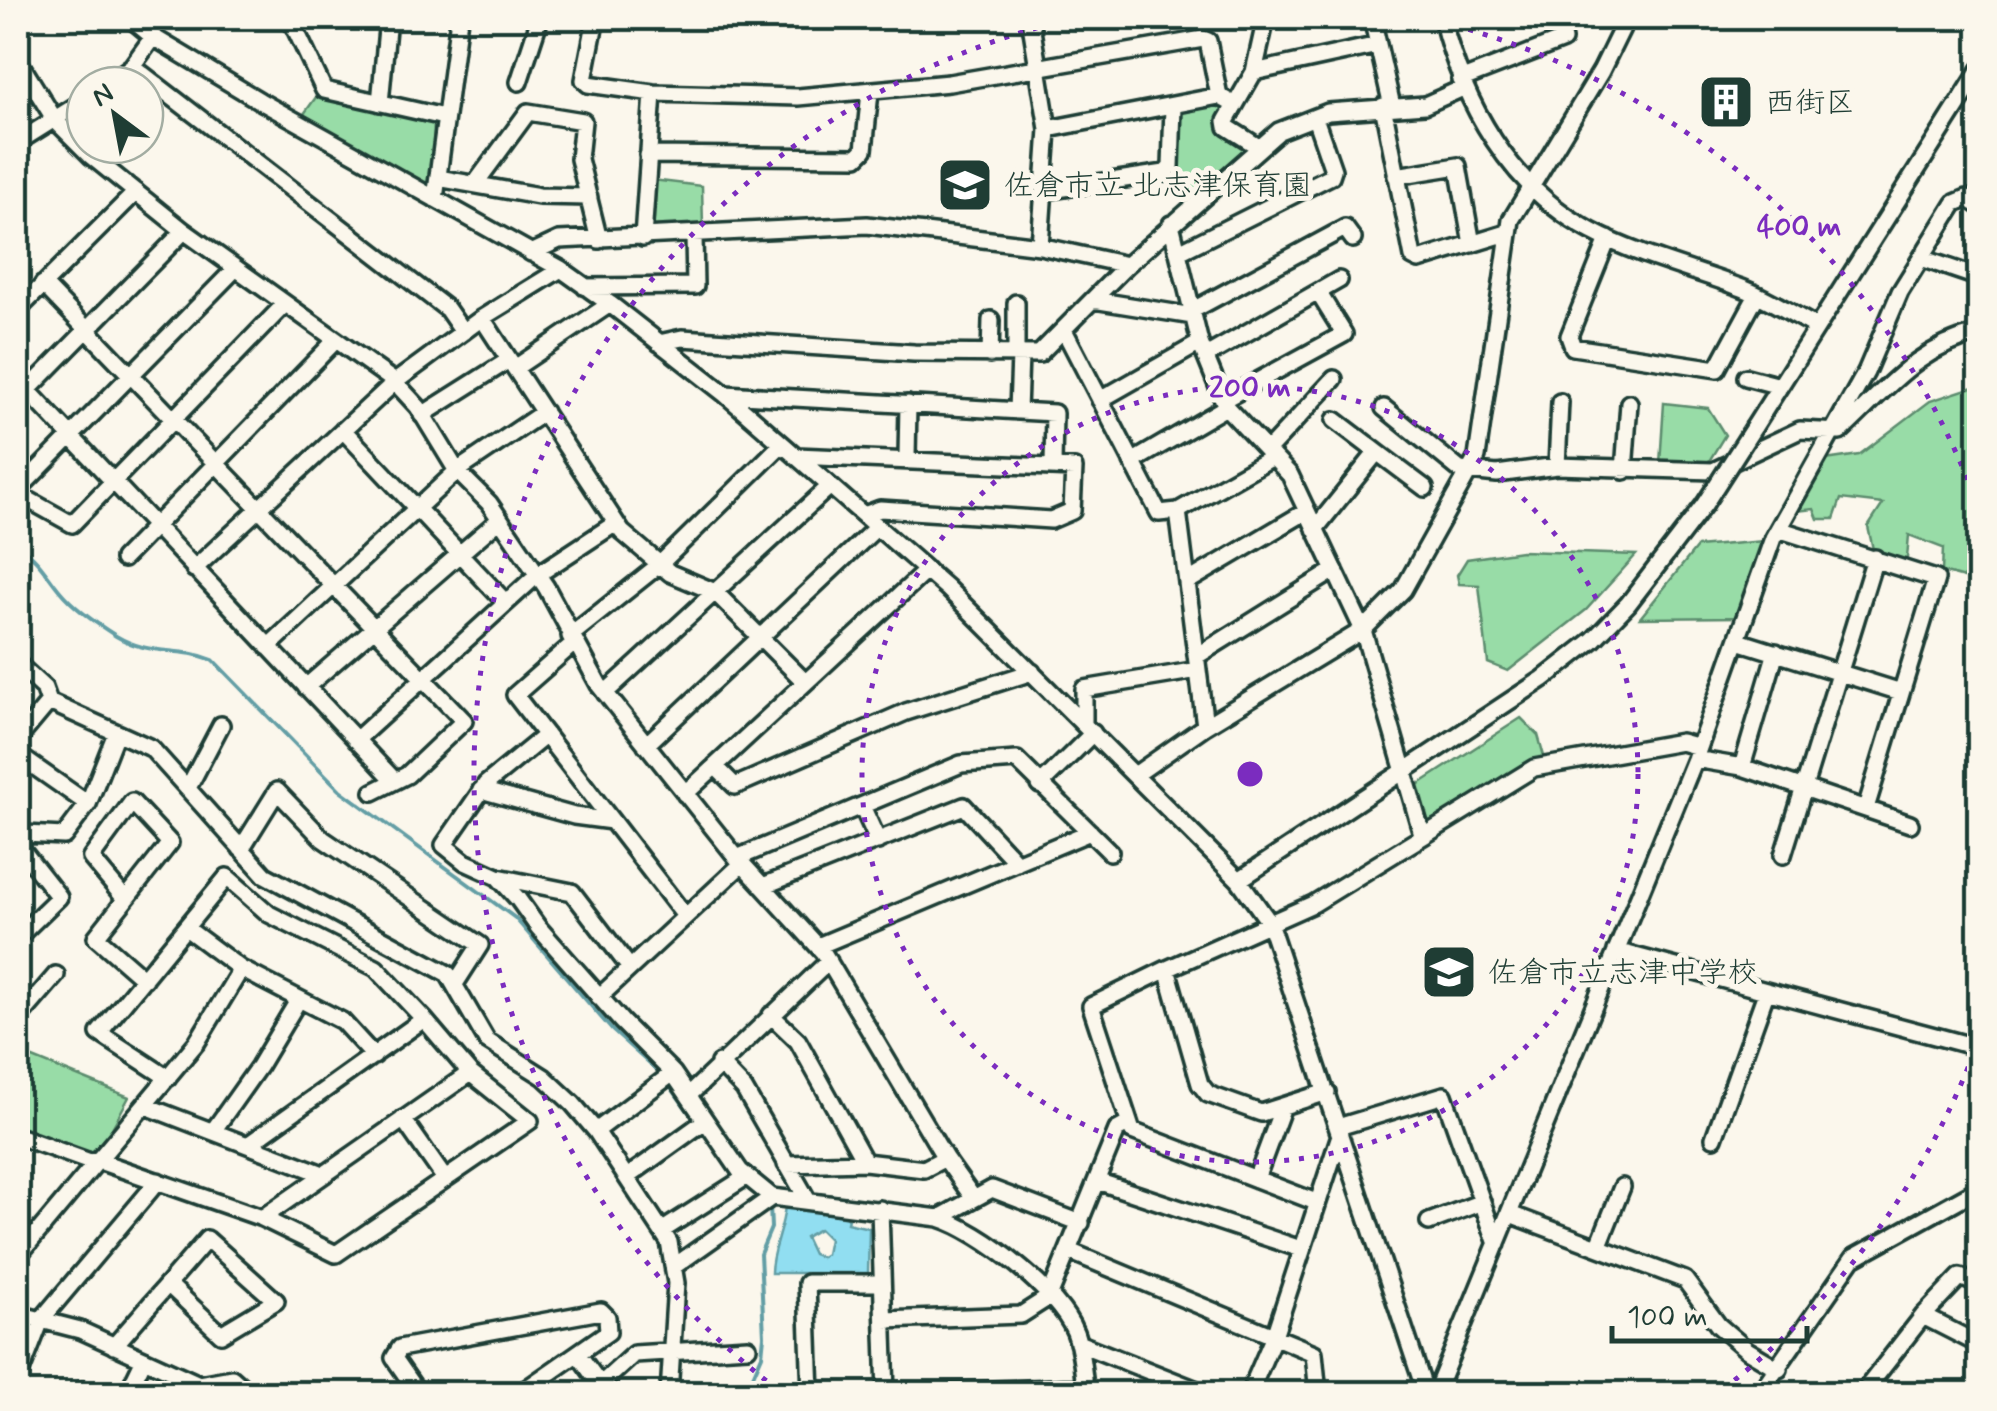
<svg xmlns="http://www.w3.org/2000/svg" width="1997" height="1411" font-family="Mynerve,'Klee One',sans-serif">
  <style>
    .green { fill: #98dca7; stroke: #5c8c6e; stroke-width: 2.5 }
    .water { fill: #91def1; stroke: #639ea5; stroke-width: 2.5; fill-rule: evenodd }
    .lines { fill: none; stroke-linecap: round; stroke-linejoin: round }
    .stream { stroke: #639ea5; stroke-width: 4 }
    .minor-casing { stroke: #1f3d34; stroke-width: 22 }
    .minor { stroke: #fbf7ec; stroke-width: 15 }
    .minor-bridge-casing { stroke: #1f3d34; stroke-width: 22; stroke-linecap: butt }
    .minor-bridge { stroke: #fbf7ec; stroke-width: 15 }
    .ring { fill: none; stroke: #7b2cbf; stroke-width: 5; stroke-dasharray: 5 10 }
    .labels { text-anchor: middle; stroke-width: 10; stroke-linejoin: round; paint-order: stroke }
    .poi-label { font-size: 30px; fill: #1f3d34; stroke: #fbf7ec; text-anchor: start }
    .centre { fill: #7b2cbf; stroke: #fbf7ec; stroke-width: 5 }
    .ring-label { font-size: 30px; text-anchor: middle; font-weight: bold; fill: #7b2cbf; stroke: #fbf7ec; stroke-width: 10; stroke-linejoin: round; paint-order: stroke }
  </style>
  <rect width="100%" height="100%" fill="#fbf7ec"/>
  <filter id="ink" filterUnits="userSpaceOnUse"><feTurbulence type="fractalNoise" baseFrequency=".01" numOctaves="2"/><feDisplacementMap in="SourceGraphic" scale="20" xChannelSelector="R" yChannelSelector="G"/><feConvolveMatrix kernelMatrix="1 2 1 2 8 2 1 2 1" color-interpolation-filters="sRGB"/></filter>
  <g filter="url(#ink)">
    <path class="green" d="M319 93 434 123 431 190 301 118Z
      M1216 103 1225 113 1217 127 1247 149 1193 198 1173 173 1179 110Z
      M652 180 702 186 703 227H650Z
      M1979 385V582L1942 572 1943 548 1909 535 1906 569 1875 558 1868 527 1883 504 1841 499 1834 519H1818L1814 509 1796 511 1819 461 1859 455 1930 401Z
      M1664 403 1708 408 1725 435 1706 466 1660 464Z
      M1765 541 1742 617 1640 618 1697 547Z
      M1521 551 1636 555 1586 610 1508 671 1488 663 1479 585 1459 584 1457 575 1467 559Z
      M1521 718 1538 735 1545 760 1425 825 1416 786Z
      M28 1056 129 1097 93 1163 18 1134V1072Z"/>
    <path class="water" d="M785 1206 848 1217 847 1223 869 1228 868 1273H771C771 1249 783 1231 785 1206ZM819 1229 829 1239 826 1254 821 1257 813 1254 805 1237Z"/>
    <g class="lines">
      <path class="stream" d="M18 546C39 558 45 573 60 591 74 608 97 624 116 636 151 657 178 646 213 660L340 790 515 918 612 1030 663 1076
        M669 1084 695 1121
        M745 1394 762 1355 764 1336 760 1254 771 1228 770 1205"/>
      <g class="minor-casing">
        <path id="minor" d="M130 18 153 37 260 101 561 269 610 304 725 394 947 588 1239 880 1269 922 1426 1394
          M290 18 324 90 444 117
          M596 18 584 80 588 84 653 93 798 97 949 83 1203 39 1208 41 1219 96 1235 105
          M1030 18 1048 129 1040 246
          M1372 18 1392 106
          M1442 18C1463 103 1510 188 1591 231 1638 256 1692 269 1742 288 1768 298 1792 314 1817 327
          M18 60 55 120 91 156 184 231 395 382 418 407 457 471 489 503 546 587 599 685 737 858 823 952 945 1158 974 1199
          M132 66 447 309 463 332
          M1254 72 1378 45
          M1460 80 1563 40 1558 18
          M519 82 540 18
          M107 85 132 66 153 37
          M380 103 388 18
          M1383 106 1413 257 1419 260 1507 233
          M1048 129 1219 96
          M18 142 85 100
          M1257 146 1227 127 1226 121 1254 72 1266 18
          M648 155 857 157 864 150 870 92
          M1396 176 1458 166 1472 244
          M438 178 539 196 589 197
          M475 184 528 112 583 121 579 159 599 240
          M1044 191 1165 173 1171 167 1173 106
          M435 199 459 18
          M1171 224 1200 343 1226 407 1290 475 1363 630 1422 834
          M643 238 653 93
          M1608 239 1569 336 1573 347 1717 369 1757 295
          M1181 251 1331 176 1333 170 1315 118
          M531 253 559 240 867 225 1040 246 1127 265
          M1921 258 1980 278
          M43 284 464 721 407 775 373 792
          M585 287 695 286 694 236
          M1318 292 1339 280
          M1093 300 1193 316
          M1016 303V355
          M18 310 136 192
          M1193 310 1345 228 1353 239
          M482 318 622 532 670 573 715 592 805 682
          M1064 330 1159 513 1178 511 1273 457
          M659 343 682 338 914 353 1039 354 1127 265 1279 131 1328 112 1425 105 1463 88
          M990 355 991 320
          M1206 356 1318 292 1344 334 1223 400
          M515 368 610 304
          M1746 377 1780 386
          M18 380 395 781
          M725 394 1054 413 1053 465
          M18 400 184 231
          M1100 400 1200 343
          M1384 408 1460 470 1497 474 1557 466 1713 471 1800 430 1840 432C1887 389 1914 349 1980 333
          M1018 411 1020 355
          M422 415 509 360
          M1754 427 1980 70
          M343 430 506 603
          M1267 451 1334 379
          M1377 452 1425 488
          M796 456 1074 468 1072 511 1051 520 880 509 864 515
          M907 457 908 404
          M1132 462 1226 407
          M1557 466 1560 402
          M1624 471 1629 403
          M18 490 235 269
          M18 494 72 524 284 305
          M1178 511 1205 726
          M1315 529 1377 452 1335 420
          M1778 529 1936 579 1866 808
          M123 559 334 342
          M194 569 395 382 482 318 561 269
          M1187 582 1307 511
          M570 636 659 565 781 445
          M1738 641 1901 692
          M574 643 515 695 685 916
          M268 647 457 471 544 412
          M1197 656 1335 570
          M18 664 44 688 49 702 151 748 265 875 448 974 487 1041 544 1077 573 1104 596 1131 669 1242 676 1283 669 1394
          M306 687 500 519
          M605 693 830 486
          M1084 724V689L1198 670
          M546 735 486 784 444 845 465 862 498 877 518 899 538 927 622 1022 673 1073 740 1171 772 1197 939 1218C981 1231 1058 1291 1075 1332 1082 1350 1083 1374 1086 1394
          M18 739 49 702
          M356 740 537 575 616 523
          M646 745 877 527
          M18 755 88 804 64 836 25 834
          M1695 759 1742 767 1910 824
          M715 766 735 786 906 712 1032 672
          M1742 767 1776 652
          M1135 775 1205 726 1363 630 1403 590 1477 457 1511 220 1601 71 1627 18
          M1040 785 1093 733
          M188 788 221 725
          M481 790 574 816 612 821
          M685 794 927 570
          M88 804 116 733
          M862 806 878 841
          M18 845 59 897 24 931 18 927
          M241 849 277 791 323 839 480 945 455 984
          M1783 855 1875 558
          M737 858 961 764 1017 760 1110 852
          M498 877 572 892 630 968
          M1239 880 1543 679 1593 640 1628 604 1704 505
          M763 886 964 806 1017 863
          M125 899 91 858 132 802 170 843 96 937 144 979
          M186 928 241 969
          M818 946 1090 832
          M1616 951 1980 1048
          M1167 969 1313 904 1534 768 1681 742 1699 747
          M599 997 742 864
          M771 1015 798 1041 865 1162
          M18 1019 56 975
          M719 1063 744 1089 807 1199
          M168 1078 99 1033 227 877 269 914 376 968 424 1019
          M689 1095 829 961
          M146 1106 323 1174
          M403 1119 445 1179
          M1338 1127 1444 1095 1497 1244
          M213 1131 259 1066 299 999
          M596 1131 673 1073
          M18 1136 93 1163
          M1714 1138 1766 993
          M96 1160 262 1218 336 1254 530 1121 470 1073 424 1019 249 1144
          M786 1164 865 1162 924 1169 945 1158
          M627 1177 705 1121
          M1256 1179 1282 1109
          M1097 1181 1301 1249
          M1316 1202 1132 1131 1091 1006 1167 969 1200 1084 1208 1094 1261 1113 1327 1092
          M880 1209 886 1394
          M1510 1214 1685 1280 1718 1325 1747 1350 1779 1369
          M262 1218 470 1073
          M939 1218 992 1189 1081 1223
          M1429 1222 1482 1202
          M663 1230 746 1177
          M1599 1245 1622 1187
          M1069 1251 1314 1353 1318 1394
          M18 1256 197 1042 241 969 342 1021 374 1056
          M676 1265 772 1197
          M18 1314 80 1330 199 1384 232 1378 250 1394
          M1923 1316 1980 1345
          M884 1320 1021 1315 1049 1297 1117 1130 1128 1124
          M1078 1343 1207 1394
          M114 1346 207 1239 276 1301 221 1334 168 1284
          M578 1354 605 1391
          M18 1379 41 1320 158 1181
          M80 1394 82 1390 92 1394
          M127 1394 144 1359
          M419 1394 394 1358 400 1348 601 1311 607 1317 608 1332 519 1394
          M590 1394 634 1354 748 1347
          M811 1394 807 1283H882
          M875 1394 1085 1387
          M1249 1394 1274 1336 1340 1135
          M1435 1394 1695 759 1773 538 1866 372 1900 292 1955 203 1967 198 1980 206
          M1759 1394 1853 1258 1980 1188
          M1862 1394 1923 1316 1960 1277 1980 1285"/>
      </g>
      <use href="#minor" class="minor"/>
      <g class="minor-bridge-casing">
        <path id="minor-bridge" d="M1704 505 1754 427"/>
      </g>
      <use href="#minor-bridge" class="minor-bridge"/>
    </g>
  </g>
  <g class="ring">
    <circle cx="1250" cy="774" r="388"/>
    <path d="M1979 1039A776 776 0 0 1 1722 1390M778 1390A776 776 0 0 1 1075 18M1425 18A776 776 0 0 1 1979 509"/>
  </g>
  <defs>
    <g id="building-square" transform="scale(2.875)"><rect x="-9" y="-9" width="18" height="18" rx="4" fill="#1f3d34" stroke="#fbf7ec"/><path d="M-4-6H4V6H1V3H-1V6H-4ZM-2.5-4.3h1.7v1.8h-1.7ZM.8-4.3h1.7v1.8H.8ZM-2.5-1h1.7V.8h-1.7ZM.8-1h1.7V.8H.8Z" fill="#fff"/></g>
    <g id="school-square" transform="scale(2.875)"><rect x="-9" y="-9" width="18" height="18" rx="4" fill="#1f3d34" stroke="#fbf7ec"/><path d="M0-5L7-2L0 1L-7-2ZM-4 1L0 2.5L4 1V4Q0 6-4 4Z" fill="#fff"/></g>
  </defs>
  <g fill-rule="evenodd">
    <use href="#building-square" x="1726" y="102"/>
    <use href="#school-square" x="965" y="185"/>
    <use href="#school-square" x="1449" y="972"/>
  </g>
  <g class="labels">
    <g class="poi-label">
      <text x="1765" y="112">西街区</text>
      <text x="1004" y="195">佐倉市立 北志津保育園</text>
      <text x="1488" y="982">佐倉市立志津中学校</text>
    </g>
  </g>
  <circle cx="1250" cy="774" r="15" class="centre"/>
  <g class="ring-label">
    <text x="1799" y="236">400 m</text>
    <text x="1250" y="397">200 m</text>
  </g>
  <rect width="1997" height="1411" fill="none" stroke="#fbf7ec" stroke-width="60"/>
  <rect x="30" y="30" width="1937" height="1351" fill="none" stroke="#1f3d34" stroke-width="4" filter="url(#ink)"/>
  <g transform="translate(115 115) rotate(328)"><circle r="48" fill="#fbf7ec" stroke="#a3ada2" stroke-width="2.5"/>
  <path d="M0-8L18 38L0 25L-18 38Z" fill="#1f3d34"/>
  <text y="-15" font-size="28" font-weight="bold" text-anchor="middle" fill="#1f3d34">N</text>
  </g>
  <path d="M1612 1326v15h195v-15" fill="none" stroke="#1f3d34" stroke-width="5"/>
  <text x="1627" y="1326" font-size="30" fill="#1f3d34" stroke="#fbf7ec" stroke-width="8" paint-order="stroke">100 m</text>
</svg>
